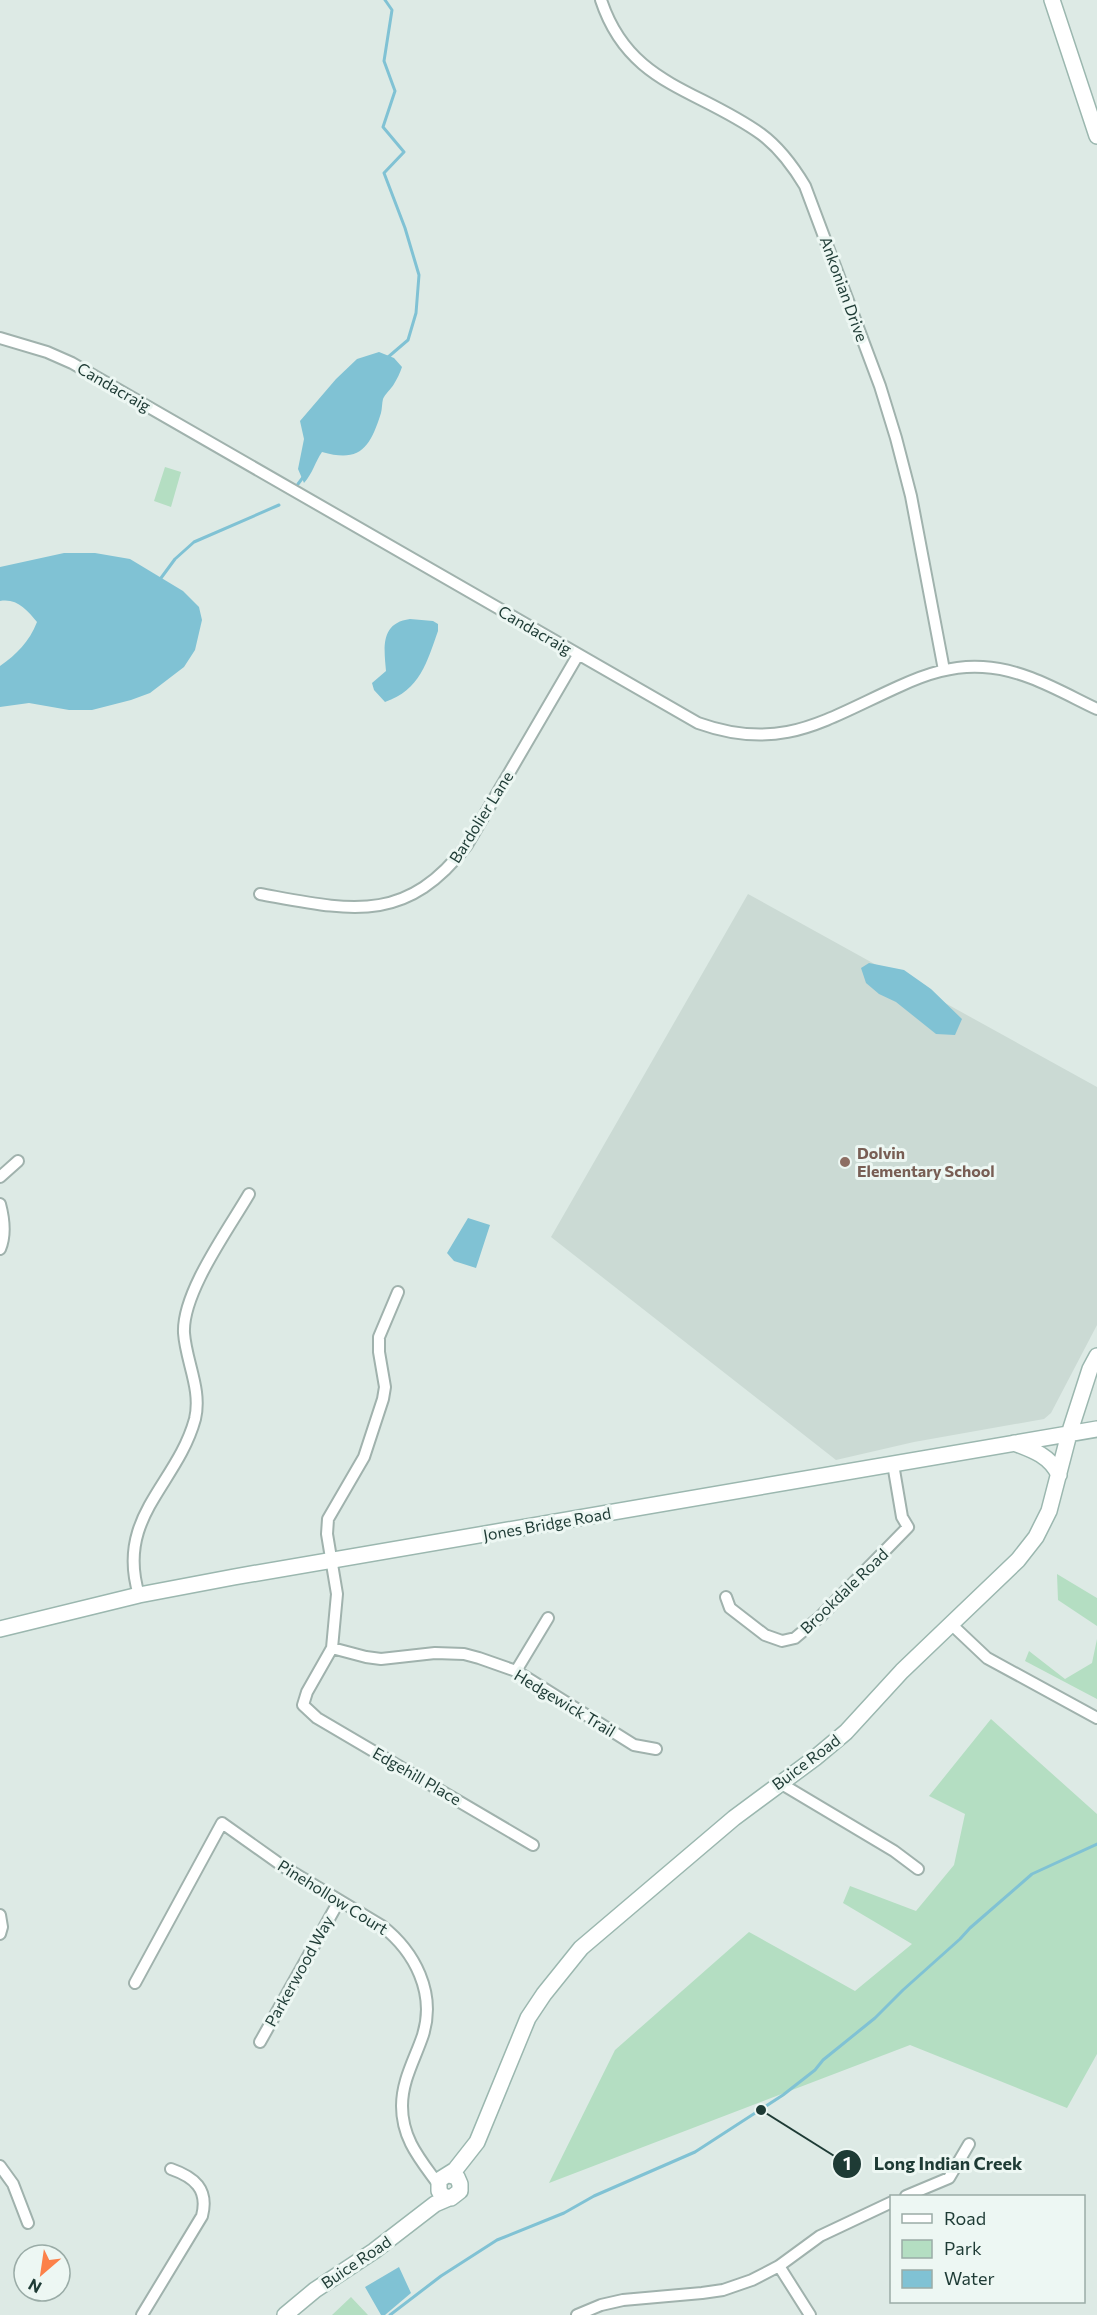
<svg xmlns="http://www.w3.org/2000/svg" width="1097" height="2315" font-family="Commissioner,sans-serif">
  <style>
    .built { fill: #cbdad4 }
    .green { fill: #b4dec2 }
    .water { fill: #80c2d4 }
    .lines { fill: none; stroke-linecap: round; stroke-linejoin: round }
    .stream { stroke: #80c2d4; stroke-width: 3 }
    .street-casing { stroke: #a0b2ad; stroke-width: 14 }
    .secondary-casing { stroke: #9bb7af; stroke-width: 18 }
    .street { stroke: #fff; stroke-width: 10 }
    .secondary { stroke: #fff; stroke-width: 15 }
    .education-dot { fill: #8d6e63; stroke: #edf7f3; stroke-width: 2 }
    .labels { text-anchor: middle; stroke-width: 6; stroke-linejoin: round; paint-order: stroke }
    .street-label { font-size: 16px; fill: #1e3b35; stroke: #edf7f3 }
    .education-label { font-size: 16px; font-weight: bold; fill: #785e54; stroke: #edf7f3; text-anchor: start }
    .leader { fill: none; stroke: #1e3b35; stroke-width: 2 }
    .callout-dot { fill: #1e3b35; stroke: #edf7f3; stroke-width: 2 }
    .mark-label { font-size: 18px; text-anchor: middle; font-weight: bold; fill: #fff }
    .callout-label { font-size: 18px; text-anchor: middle; font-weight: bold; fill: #1e3b35; stroke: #edf7f3; stroke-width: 6; stroke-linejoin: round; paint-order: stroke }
  </style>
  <rect width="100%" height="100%" fill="#ddeae5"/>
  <path class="built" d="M748 894 1097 1087V1325L1051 1413 1044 1419 914 1442 836 1460 551 1237Z"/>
  <path class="green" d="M165 467 181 472 171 507 154 501Z
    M1057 1574 1097 1598V1626L1058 1600Z
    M1097 1639V1699L1025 1661 1029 1651 1065 1679 1092 1663Z
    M991 1719 1097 1814V2054L1067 2108 910 2045 549 2183 615 2050 749 1932 855 1991 912 1944 843 1903 850 1886 916 1911 954 1865 965 1814 929 1796Z
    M351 2297 368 2315H332Z"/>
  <path class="water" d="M379 352 394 358 402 367C400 373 397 379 394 384 391 389 385 394 383 399 382 403 382 409 381 413 370 448 360 463 322 452 315 462 313 473 304 483L298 469 304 439 300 421 336 379 357 359Z
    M64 553H95L130 559 183 591 199 607 202 620 195 650 184 667 150 693 131 700 92 710H69L29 703 0 707V666C17 654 29 642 37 622 27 610 17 598 0 601V567Z
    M410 619 433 621 438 624V631C427 662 420 690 385 702L374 690 372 683 386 671C384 648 380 623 410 619Z
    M869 963 904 970 931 989 962 1019 955 1035 936 1034 896 1002 879 994 866 983 861 968Z
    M468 1218 490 1225 476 1268 454 1261 447 1253Z
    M399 2267 411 2293 385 2315H381L365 2287Z"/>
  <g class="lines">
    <path class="stream" d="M385 0 392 10 384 61 395 91 383 127 404 152 384 173 405 228 419 275 416 313 408 340 387 358
      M298 484 304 476
      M161 578 175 559 194 542 279 505
      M390 2315 441 2276 497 2240 564 2213 594 2196 695 2152 783 2095 815 2070 823 2060 875 2018 903 1990 960 1939 970 1928 1032 1874 1097 1844"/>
    <g class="street-casing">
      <path id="street" d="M601 0C629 85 697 88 761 134 780 148 793 166 805 186L880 386 896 438 911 496 944 670
        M0 338 47 352 72 363 698 723C782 753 824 720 900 686 926 674 953 665 983 667 1024 669 1061 692 1097 709
        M260 894C349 910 405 926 467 845L578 655
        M0 1177 18 1161
        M0 1204C4 1219 6 1235 0 1249
        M398 1292 379 1337V1352L385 1387 383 1399 364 1457 328 1519 327 1534 337 1594 332 1648 307 1692 303 1705 317 1718 533 1845
        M139 1595C115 1517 177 1485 195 1419 202 1389 186 1362 184 1333 182 1293 228 1230 249 1194
        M726 1597 730 1608 765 1635 782 1641 795 1638 821 1616 908 1527 902 1517 893 1464
        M951 1624 987 1658 1097 1718
        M332 1648 366 1657 381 1659 435 1653 464 1654 479 1658 516 1671 634 1745 656 1749
        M516 1671 548 1618
        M780 1783 894 1851 918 1869
        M0 1915 2 1927 0 1934
        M135 1983 222 1823 284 1867 382 1926C415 1952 436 1993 423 2035 415 2059 402 2080 402 2106 402 2139 420 2159 438 2184
        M260 2042 339 1901
        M0 2166 13 2184 28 2223
        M906 2196 949 2178 969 2144
        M779 2266 810 2315
        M142 2315 202 2216C209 2189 194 2177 171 2169
        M577 2315 601 2305 623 2300 702 2293 723 2290 752 2280 779 2266 820 2236 892 2202"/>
    </g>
    <g class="secondary-casing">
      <path id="secondary" d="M1052 0 1097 136
        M1014 1443C1033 1450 1050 1456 1059 1475
        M0 1629 139 1595 234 1577 1097 1429
        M449 2175 457 2177 460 2184V2191L451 2198 443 2196 439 2191V2180L455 2170 477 2142 528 2018 544 1994 581 1948 734 1818 815 1758 846 1732 902 1671 1018 1560 1036 1537 1049 1511 1069 1434 1090 1369 1097 1356
        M285 2315 315 2290 374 2251 435 2204 449 2198"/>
    </g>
    <use href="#street" class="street"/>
    <use href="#secondary" class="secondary"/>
  </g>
  <circle class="education-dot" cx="845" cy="1162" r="6"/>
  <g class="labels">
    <g class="street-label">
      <text transform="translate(844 289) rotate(70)" y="6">Ankonian Drive</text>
      <text transform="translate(114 387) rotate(30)" y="6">Candacraig</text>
      <text transform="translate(535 630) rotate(30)" y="6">Candacraig</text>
      <text transform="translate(481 817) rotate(-58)" y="6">Bardolier Lane</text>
      <text transform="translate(547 1524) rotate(-10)" y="6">Jones Bridge Road</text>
      <text transform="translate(844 1591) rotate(-44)" y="6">Brookdale Road</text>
      <text transform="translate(565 1703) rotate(31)" y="6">Hedgewick Trail</text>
      <text transform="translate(806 1762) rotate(-37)" y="6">Buice Road</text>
      <text transform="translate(417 1776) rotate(30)" y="6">Edgehill Place</text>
      <text transform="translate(333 1897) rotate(32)" y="6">Pinehollow Court</text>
      <text transform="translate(299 1971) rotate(-61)" y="6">Parkerwood Way</text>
      <text transform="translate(356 2262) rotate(-34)" y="6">Buice Road</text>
    </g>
    <g class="education-label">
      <text x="857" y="1159">Dolvin<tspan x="857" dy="18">Elementary School</tspan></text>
    </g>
  </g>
  <path class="leader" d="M761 2110L847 2164"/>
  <g class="callout-dot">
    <circle cx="761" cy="2110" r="6"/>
    <circle cx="847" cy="2164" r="15"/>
  </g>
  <g class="mark-label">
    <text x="847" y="2170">1</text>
  </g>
  <g class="callout-label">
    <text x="948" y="2170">Long Indian Creek</text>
  </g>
  <rect x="890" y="2195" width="195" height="108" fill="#edf7f3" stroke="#9aaca7" stroke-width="1.5"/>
  <rect x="902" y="2214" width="30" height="9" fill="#ffffff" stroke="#9aaca7" stroke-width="1.5"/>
  <text x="944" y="2225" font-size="18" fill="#1e3b35">Road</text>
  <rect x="902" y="2240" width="30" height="18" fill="#b4dec2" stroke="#9aaca7" stroke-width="1.5"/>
  <text x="944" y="2255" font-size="18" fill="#1e3b35">Park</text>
  <rect x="902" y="2270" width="30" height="18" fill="#80c2d4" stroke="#9aaca7" stroke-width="1.5"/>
  <text x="944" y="2285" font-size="18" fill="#1e3b35">Water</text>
  <g transform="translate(42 2273) rotate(209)"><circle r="28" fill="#edf7f3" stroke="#9aaca7" stroke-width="1.5"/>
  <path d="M0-4.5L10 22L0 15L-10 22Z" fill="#fc8149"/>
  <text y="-9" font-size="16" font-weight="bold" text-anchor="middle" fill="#1e3b35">N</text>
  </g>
</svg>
